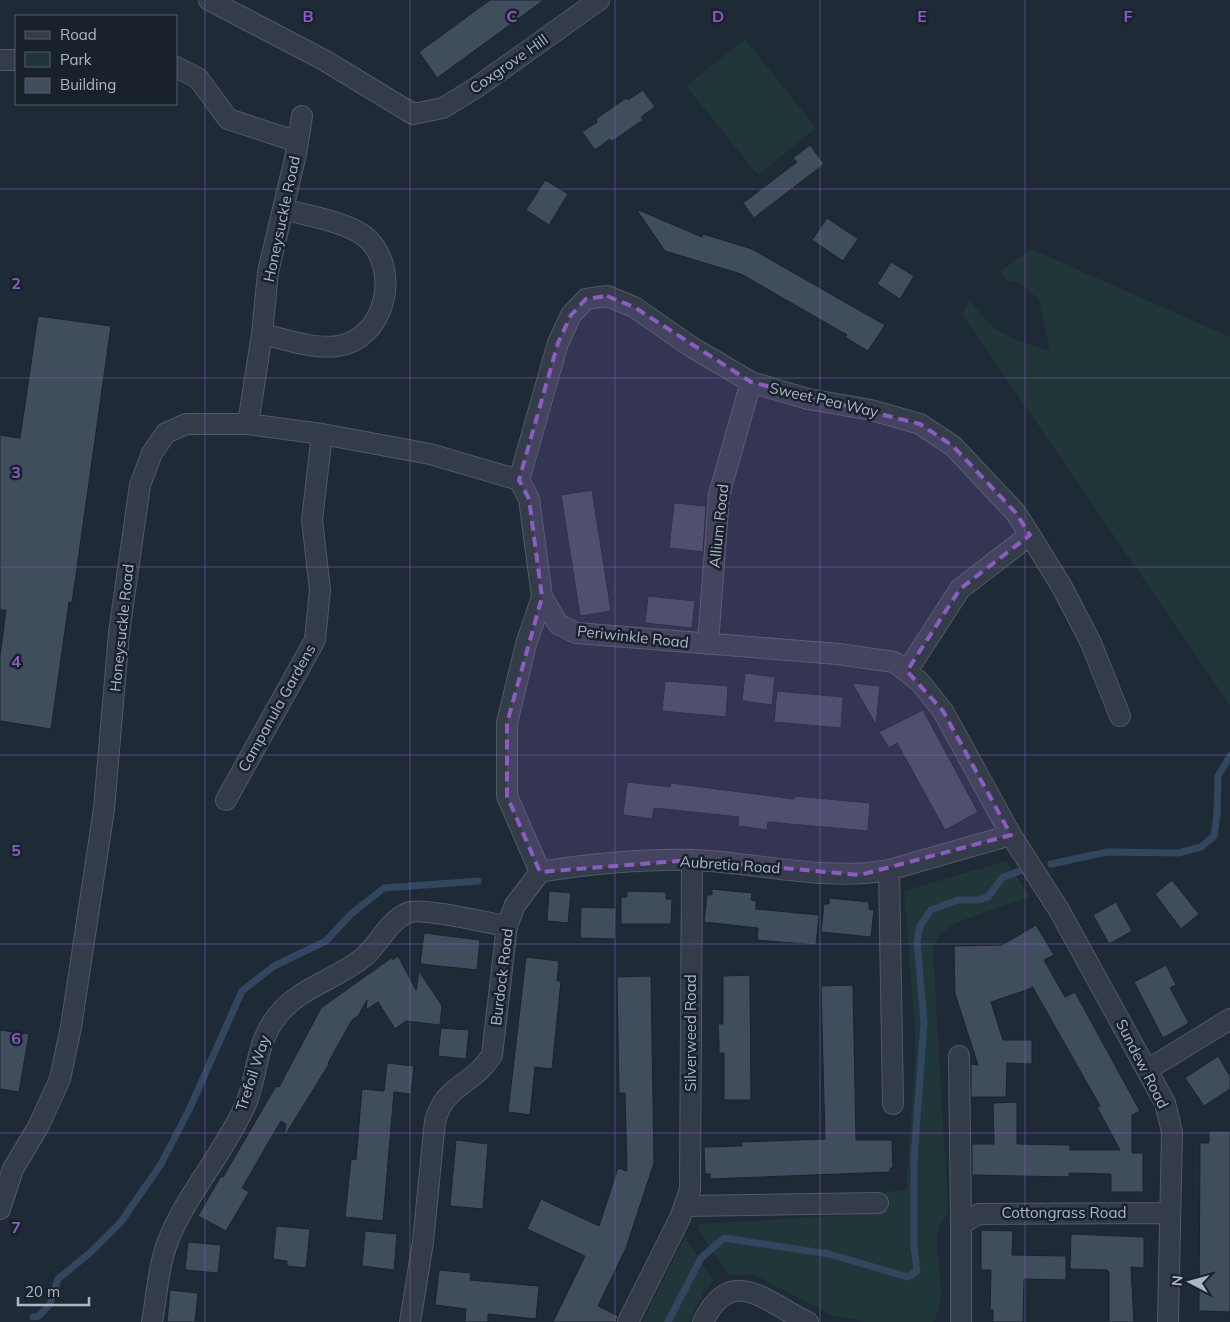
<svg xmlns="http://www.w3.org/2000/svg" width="1230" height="1322" font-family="Mulish,sans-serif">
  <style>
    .green { fill: #213638 }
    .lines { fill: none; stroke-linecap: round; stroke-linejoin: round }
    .stream { stroke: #32465f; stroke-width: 7 }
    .building { fill: #404d5c; stroke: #1a232e }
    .minor-casing { stroke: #505a65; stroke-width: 22 }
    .minor { stroke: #333c48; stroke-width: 20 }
    .marked { fill: #8c5dc1; fill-opacity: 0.2; stroke: #8c5dc1; stroke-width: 4; stroke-dasharray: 10 6; stroke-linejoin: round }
    .grid { fill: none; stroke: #8c5dc1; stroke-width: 1; stroke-opacity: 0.55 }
    .labels { text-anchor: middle; stroke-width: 5; stroke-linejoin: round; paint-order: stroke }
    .street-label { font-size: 15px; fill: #adb7c4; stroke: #18212c }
    .grid-label { font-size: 16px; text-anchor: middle; font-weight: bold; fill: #8c5dc1; stroke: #18212c; stroke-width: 5; stroke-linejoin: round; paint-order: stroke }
  </style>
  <rect width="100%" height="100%" fill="#1f2a37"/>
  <path class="green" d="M745 39 816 128 758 175 686 86Z
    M1031 249 1230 337V705L962 314 969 301 995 329 1017 340 1050 351 1039 300 1022 284 1006 280 1001 271Z
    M1006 861 1030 897 957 922 941 933 933 948 948 1213C945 1218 939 1224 938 1230 934 1257 949 1299 933 1322H865L831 1315 755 1275H729L700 1233 699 1224 885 1213V1192L906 1190 916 1045 904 891Z
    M685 1236 713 1280 704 1292 689 1322H642Z"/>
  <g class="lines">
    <path class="stream" d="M1051 864 1107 852 1179 853 1201 847 1214 836 1217 814 1218 776 1230 756
      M33 1317 39 1316 50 1304 58 1279 92 1251 121 1222 161 1164 189 1110 242 991 274 966 326 941 351 914 384 888 478 881
      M668 1322 701 1258 724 1238 829 1254 908 1277 917 1271 914 1245V1159L924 1023 917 941 920 926 931 910 958 900H979L988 897 1002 878 1022 870"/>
  </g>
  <path class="building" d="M490 0H544L437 78 419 52Z
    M643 90 655 107 641 117 643 120 611 142 610 139 595 150 582 132 597 122 596 119 626 98 628 100Z
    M810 145 824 164 754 218 743 203 797 162 793 158Z
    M545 180 568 194 549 225 526 210Z
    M636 209 702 237 703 234 752 249 885 325 868 351 845 337 847 335 741 274 665 251Z
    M827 218 858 239 843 261 812 240Z
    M891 262 914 276 900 299 877 284Z
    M38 316 111 326 72 603 69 602 51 729 0 721V656L6 610H0V435L20 438Z
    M592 490 611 611 580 616 561 495Z
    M674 503 706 506 703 552 669 548Z
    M648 596 695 601 692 628 645 623Z
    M745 673 775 677 772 705 742 701Z
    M665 681 728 686 726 717 662 711Z
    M852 683 880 686 876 725Z
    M777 691 843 697 841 728 774 722Z
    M923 710 978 812 945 830 897 743 889 748 879 732Z
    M627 782 670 787 671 783 794 799 795 796 870 803 868 831 768 822 767 830 738 826 739 817 654 808 652 819 623 815Z
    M1172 880 1199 914 1181 929 1155 894Z
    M712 889 752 893 751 900 756 901V909L819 915 816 945 757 940 758 928 704 922 707 895H712Z
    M549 891 571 893 568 923 547 921Z
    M627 891 666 892V899H672L671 924H621V897H627Z
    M829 898 869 902V909L874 910 871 937 821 932 824 904H829Z
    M1116 902 1132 931 1109 944 1093 915Z
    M581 907 616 908 615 939 580 938Z
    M1036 925 1054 955 1044 960 1065 997 1075 992 1140 1111 1132 1115V1153H1143V1192H1111V1174L1069 1173V1177L972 1175V1144H994L993 1103 1017 1102V1144L1070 1145V1150H1120L1097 1107 1100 1106 1032 986V988L991 1002 1003 1040H1032V1064L1007 1063 1006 1097H971V1064L978 1065 955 994 954 946 1002 945Z
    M424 933 480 940 477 970 420 964Z
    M394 956 392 960 398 956 416 990 419 971 442 1006 440 1025 406 1021 395 1029 378 1002 366 1010 367 1000 358 1016 352 1020 328 1063 329 1064 284 1137 286 1124 281 1121 242 1188 249 1192 226 1231 198 1216 221 1176 223 1177 276 1086 279 1087 321 1008Z
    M526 957 559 961 557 981H561L552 1069 535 1067 530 1115 508 1112Z
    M1166 965 1176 985 1170 988 1189 1023 1163 1038 1134 982Z
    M750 975 751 1100H724V1053H719V1044L718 1024H723V976Z
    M651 976 654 1163 626 1248 598 1306 618 1316 616 1322H553L585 1256 527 1229 541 1199 599 1226 618 1168 627 1171 625 1093H619L617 977Z
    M853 985 856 1140H892L893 1168H890V1172L710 1179V1174H705L704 1147 742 1146 741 1142 825 1139 821 986Z
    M441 1028 469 1030 466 1059 438 1056Z
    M0 1030 29 1034 19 1092 0 1089Z
    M1218 1056 1230 1076V1089L1204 1106 1185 1078Z
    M387 1063 414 1066 411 1094 394 1092 383 1221 345 1217 351 1159 356 1160 362 1089 384 1091Z
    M1209 1131H1230V1312L1199 1311 1200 1143H1209Z
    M456 1140 488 1144 483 1209 450 1206Z
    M276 1226 310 1229 306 1268 287 1266V1261L273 1259Z
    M981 1230 1013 1231 1012 1255 1066 1256V1280L1024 1279 1023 1322H993V1310H990L991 1270H981Z
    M365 1231 397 1234 394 1270 362 1266Z
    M1071 1234 1144 1237V1268L1131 1267 1134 1322H1109V1272L1107 1270 1070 1269Z
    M188 1242 221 1245 218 1273 185 1270Z
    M439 1270 471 1273 470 1280 539 1286 536 1319 488 1314V1322H465L466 1309 435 1305Z
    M170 1290 198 1293 195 1322H167Z"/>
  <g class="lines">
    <g class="minor-casing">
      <path id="minor" d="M209 0 324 60 413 114 443 108 477 87 599 0
        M0 60H16
        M176 67 198 78 228 119 298 142
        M262 334C285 339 314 350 338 346 384 339 401 274 369 240 351 222 308 216 283 209
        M248 424 262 334 268 272 296 154 302 116
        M519 480 558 343 571 315 586 299 607 296 634 307 690 346 751 382 808 399 871 410 920 424 953 446 1016 513 1030 535 1062 587 1091 643 1120 716
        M708 644 719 495 751 382
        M907 671 960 589 1030 535
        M226 800 315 640 320 590 312 520 322 434
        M889 870 1011 835
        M540 872C585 864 645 859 692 860 757 862 824 882 889 870L893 1104
        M540 872 507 796V723L526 644 542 597
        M959 1056 961 1224
        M1147 1070 1230 1019
        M686 1206 878 1203
        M0 1209 13 1169 38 1127 60 1079 71 1027 104 809 119 633 140 485 152 453 166 433 186 424H248L322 434 430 454 519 480 529 499 542 597 558 624 576 633 838 654 894 662 919 681 943 711 1011 835 1059 910 1165 1103 1172 1132 1168 1322
        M152 1322C157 1295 158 1267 168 1241 187 1193 224 1153 245 1106 259 1074 254 1045 278 1015 300 987 338 979 365 956 380 943 389 919 410 912 425 908 488 923 507 926
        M410 1322 423 1242 435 1121C446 1083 472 1087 492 1055L507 926 515 905 540 872
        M628 1322 680 1218 690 1190 692 860
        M703 1322C732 1262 768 1304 808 1322
        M961 1322V1224L979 1214 1170 1213"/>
    </g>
    <use href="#minor" class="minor"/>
  </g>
  <path class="marked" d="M607 296 634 307 751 382 920 424 953 446 1016 513 1030 535 960 589 907 671 943 711 1011 835 860 875 692 860 540 872 507 796V723L542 597 529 499 519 480 558 343 571 315 586 299Z"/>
  <path class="grid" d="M205 0V1322M410 0V1322M615 0V1322M820 0V1322M1025 0V1322M0 189H1230M0 378H1230M0 567H1230M0 755H1230M0 944H1230M0 1133H1230"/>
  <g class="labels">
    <g class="street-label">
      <text transform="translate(509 64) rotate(-35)" y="5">Coxgrove Hill</text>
      <text transform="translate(282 219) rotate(-78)" y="5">Honeysuckle Road</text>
      <text transform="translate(824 400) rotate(13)" y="5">Sweet Pea Way</text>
      <text transform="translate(719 526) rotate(-84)" y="5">Allium Road</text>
      <text transform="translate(122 628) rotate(-84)" y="5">Honeysuckle Road</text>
      <text transform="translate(633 637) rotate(6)" y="5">Periwinkle Road</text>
      <text transform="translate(277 708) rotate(-61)" y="5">Campanula Gardens</text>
      <text transform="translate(730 865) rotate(4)" y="5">Aubretia Road</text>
      <text transform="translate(502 977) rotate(-83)" y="5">Burdock Road</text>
      <text transform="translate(691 1033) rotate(-90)" y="5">Silverweed Road</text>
      <text transform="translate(1142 1064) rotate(63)" y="5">Sundew Road</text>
      <text transform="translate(253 1073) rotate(-72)" y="5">Trefoil Way</text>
      <text x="1064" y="1218">Cottongrass Road</text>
    </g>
  </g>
  <g class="grid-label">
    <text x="308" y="22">B</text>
    <text x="512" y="22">C</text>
    <text x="718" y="22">D</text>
    <text x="922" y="22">E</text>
    <text x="1128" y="22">F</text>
    <text x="16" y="289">2</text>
    <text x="16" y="478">3</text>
    <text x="16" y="667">4</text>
    <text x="16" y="856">5</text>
    <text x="16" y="1044">6</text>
    <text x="16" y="1233">7</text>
  </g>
  <rect x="15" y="15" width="162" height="90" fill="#18212c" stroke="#545d69"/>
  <rect x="25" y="31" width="25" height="8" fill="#333c48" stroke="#545d69"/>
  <text x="60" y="40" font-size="15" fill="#adb7c4">Road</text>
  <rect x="25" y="52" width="25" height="15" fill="#213638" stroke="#545d69"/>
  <text x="60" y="65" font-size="15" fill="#adb7c4">Park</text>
  <rect x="25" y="78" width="25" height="15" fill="#404d5c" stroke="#545d69"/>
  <text x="60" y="90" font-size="15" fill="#adb7c4">Building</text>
  <g transform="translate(1190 1282) rotate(276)" stroke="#18212c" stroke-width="4" paint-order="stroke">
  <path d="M0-4L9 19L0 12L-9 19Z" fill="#adb7c4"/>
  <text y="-8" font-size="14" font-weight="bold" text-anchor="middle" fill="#adb7c4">N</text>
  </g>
  <path d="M18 1297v8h71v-8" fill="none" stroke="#adb7c4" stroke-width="2.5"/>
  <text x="25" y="1297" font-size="15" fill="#adb7c4" stroke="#18212c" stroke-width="4" paint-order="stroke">20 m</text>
</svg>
